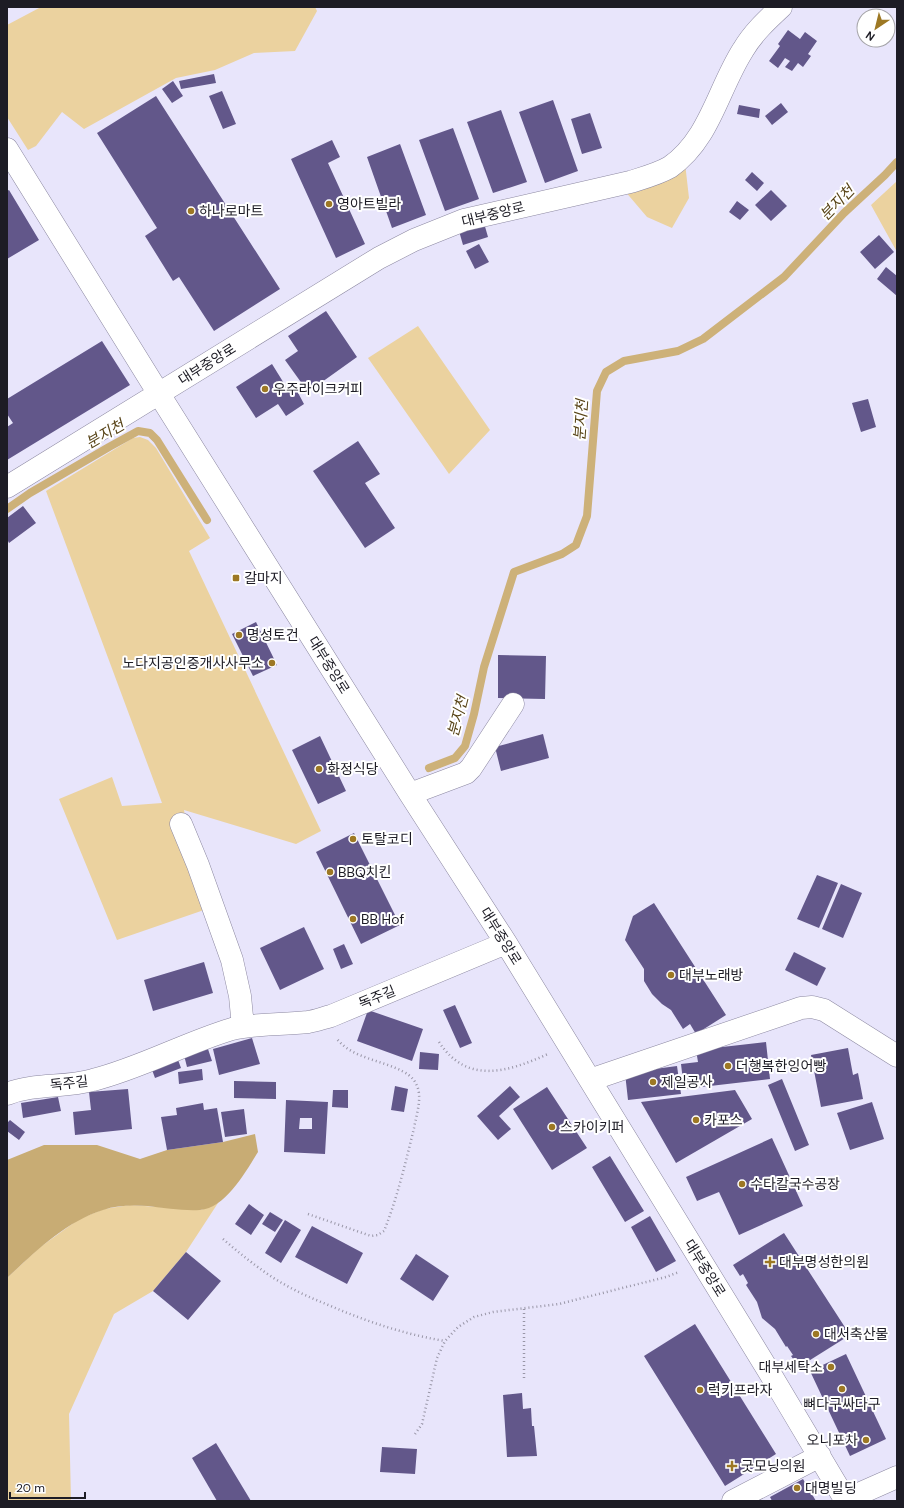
<svg xmlns="http://www.w3.org/2000/svg" width="904" height="1508" font-family="'DM Sans','Noto Sans KR',sans-serif">
  <style>
    .green { fill: #ebd29f }
    .forest { fill: #c8ac74 }
    .lines { fill: none; stroke-linecap: round; stroke-linejoin: round }
    .stream { stroke: #cdb179; stroke-width: 8 }
    .building { fill: #62578a; fill-rule: evenodd }
    .minor-casing { stroke: #8c88a1; stroke-width: 23 }
    .path { stroke: #9996a7; stroke-width: 2.5; stroke-dasharray: 1 3; stroke-linecap: butt }
    .minor { stroke: #fff; stroke-width: 22 }
    .poi-dot { fill: #9d7824; stroke: #fff; stroke-width: 1.5 }
    .labels { text-anchor: middle; stroke-width: 4; stroke-linejoin: round; paint-order: stroke }
    .poi-label { font-size: 14px; fill: #1d1c25; stroke: #fff; text-anchor: start }
    .street-label { font-size: 14px; fill: #1d1c25; stroke: #fff }
    .water-label { font-size: 15px; font-style: italic; fill: #584418; stroke: #fff }
  </style>
  <rect width="100%" height="100%" fill="#e8e5fb"/>
  <path class="green" d="M41 7H315L317 11 295 51 254 53 215 70 176 78 84 129 62 112 36 146 28 150 7 117V25Z
    M685 163 689 198 672 228 647 217 624 190Z
    M897 181V252L871 205Z
    M418 326 490 430 449 474 368 358Z
    M140 437 148 440 156 448 210 538 189 551 321 831 296 844 184 810 204 910 117 940 59 799 112 777 122 806 162 803 46 491 133 438Z
    M218 1203 186 1252 153 1291 114 1314 69 1414 71 1501H7V1278L39 1248 79 1219 104 1209 130 1205 201 1210Z"/>
  <path class="forest" d="M255 1134 258 1152C246 1171 226 1208 200 1210 183 1211 165 1208 148 1206 133 1205 117 1205 103 1210 65 1222 35 1252 7 1278V1160L44 1145H97L140 1159 167 1150 223 1142Z"/>
  <g class="lines">
    <path class="stream" d="M7 509 30 493 109 447 138 431 150 433 157 440 207 520
      M429 768 455 758 465 746 474 714 484 667 514 572 562 554 576 545 587 516 597 391 606 372 624 361 678 351 703 339 784 277 844 213 885 175 897 162"/>
  </g>
  <path class="building" d="M788 30 800 39 805 32 817 41 808 54 811 56 803 67 798 63 792 71 785 67 790 61 785 58 778 68 769 61 780 46 778 44Z
    M214 74 216 83 181 89 179 81Z
    M173 81 183 96 172 103 162 89Z
    M222 91 236 124 223 129 209 96Z
    M156 96 280 289 214 331 179 277 173 281 145 236 157 228 97 133Z
    M553 100 578 171 545 183 519 112Z
    M781 103 788 112 772 125 765 116Z
    M739 105 760 109 759 118 737 114Z
    M501 110 527 182 493 193 467 122Z
    M590 113 602 148 582 154 571 119Z
    M453 128 479 199 445 211 419 140Z
    M332 140 340 157 328 163 365 244 336 258 291 159Z
    M400 144 426 215 392 228 367 157Z
    M752 172 764 183 757 191 745 180Z
    M9 190 39 240 7 259V191Z
    M771 190 787 206 771 221 755 205Z
    M737 201 749 210 740 220 729 212Z
    M484 223 488 237 463 245 459 231Z
    M879 235 894 252 875 269 860 252Z
    M479 244 489 262 475 269 466 251Z
    M886 267 897 276V296L877 279Z
    M326 311 357 357 308 392 285 360 298 351 288 336Z
    M102 341 130 385 7 460V427L13 423 7 414V399Z
    M272 364 290 393 296 389 304 404 286 416 278 404 256 418 236 387Z
    M868 399 876 427 861 432 852 403Z
    M358 441 380 474 365 483 395 528 365 548 313 471Z
    M23 506 36 523 9 543 7 539V518Z
    M256 622 277 665 253 676 232 634Z
    M498 655 546 656 545 699 498 698Z
    M543 734 549 758 501 771 495 747Z
    M320 736 346 791 318 804 292 750Z
    M354 833 400 925 361 944 316 852Z
    M817 875 838 883 819 928 797 919Z
    M841 884 862 893 843 938 822 929Z
    M654 903 726 1015 696 1034 690 1024 683 1029 671 1010 662 1004 652 994 644 981V969L625 940 633 916Z
    M304 927 324 969 280 990 260 948Z
    M344 944 353 964 341 969 333 949Z
    M794 952 826 968 817 986 785 970Z
    M204 962 213 993 153 1011 144 980Z
    M455 1005 472 1043 460 1048 443 1010Z
    M368 1010 423 1029 412 1061 357 1041Z
    M252 1038 260 1064 219 1075 213 1049Z
    M766 1042 770 1079 684 1089 681 1064 698 1062 696 1050Z
    M848 1048 853 1075 858 1073 863 1099 821 1107 811 1055Z
    M208 1049 212 1061 187 1067 184 1055Z
    M420 1052 439 1054 438 1070 419 1069Z
    M177 1057 181 1068 155 1078 151 1067Z
    M677 1066 681 1094 628 1100 625 1073Z
    M202 1069 203 1080 179 1084 178 1072Z
    M782 1079 809 1145 795 1151 768 1085Z
    M234 1081 276 1082V1099L234 1098Z
    M395 1086 408 1089 404 1112 391 1110Z
    M510 1086 520 1097 499 1116 511 1129 498 1140 477 1116Z
    M547 1087 587 1148 552 1170 513 1109Z
    M128 1089 132 1129 75 1135 73 1112 91 1110 89 1092Z
    M333 1090H348V1108L332 1107Z
    M735 1090 752 1119 676 1163 641 1102Z
    M58 1097 61 1111 23 1118 21 1103Z
    M286 1100 328 1102 325 1154 284 1152ZM300 1118H312V1129H299Z
    M872 1102 884 1139 850 1150 837 1113Z
    M203 1103 204 1110 217 1108 223 1142 167 1150 161 1117 177 1115 176 1108Z
    M244 1109 247 1134 225 1137 221 1112Z
    M10 1120 25 1132 19 1140 7 1131V1123Z
    M772 1138 803 1206 739 1235 719 1192 697 1201 686 1177Z
    M610 1156 644 1211 625 1222 592 1167Z
    M249 1204 264 1215 251 1235 235 1224Z
    M270 1212 283 1220 275 1232 262 1224Z
    M650 1216 676 1261 656 1272 631 1227Z
    M285 1220 301 1230 281 1263 265 1253Z
    M312 1226 363 1253 347 1284 295 1257Z
    M784 1233 850 1335 799 1367 791 1356 793 1355 787 1346 786 1347 775 1329 762 1318 757 1302 746 1285 748 1283 743 1274 740 1276 733 1265Z
    M186 1252 221 1281 188 1320 153 1291Z
    M416 1254 449 1276 433 1301 400 1279Z
    M695 1324 776 1454 725 1486 644 1356Z
    M846 1354 886 1439 850 1456 810 1371Z
    M522 1393 523 1409 531 1408 532 1426H534L537 1456 507 1457 503 1395Z
    M216 1443 251 1501H217L192 1458Z
    M382 1447 417 1449 415 1474 380 1472Z
    M803 1479 816 1501H772L770 1497Z"/>
  <g class="lines">
    <g class="minor-casing">
      <path id="minor" d="M7 149 159 394 410 794 506 943 771 1375 846 1501
        M7 487 379 258 414 240 464 220 630 182C643 178 658 174 670 167 710 139 718 89 743 50 753 33 767 20 781 7
        M410 794 466 773 471 768 513 704
        M181 824 198 865 232 960 240 996 243 1027
        M590 1080 801 1008 812 1007 824 1010 897 1056
        M7 1094C35 1083 64 1088 93 1080 141 1068 185 1043 232 1029 257 1023 283 1025 308 1022 315 1021 323 1018 331 1016L506 943
        M845 1500 897 1477
        M733 1501 820 1456"/>
    </g>
    <path class="path" d="M439 1042C467 1085 508 1072 548 1054
      M308 1214 371 1236 378 1235 384 1231C397 1199 406 1161 414 1128 416 1117 420 1105 419 1094 418 1083 412 1076 402 1071 381 1060 352 1058 337 1039
      M223 1239C238 1252 253 1264 269 1275 287 1287 306 1296 326 1304 365 1321 403 1334 445 1341
      M524 1309V1380
      M415 1434 422 1424 437 1358 445 1341 458 1327 474 1317 493 1312 559 1304 666 1277 679 1272"/>
    <use href="#minor" class="minor"/>
  </g>
  <g class="poi-dot">
    <circle cx="329" cy="204" r="4"/>
    <circle cx="191" cy="211" r="4"/>
    <circle cx="265" cy="389" r="4"/>
    <rect x="232" y="574" width="8" height="8" rx="2"/>
    <circle cx="239" cy="635" r="4"/>
    <circle cx="272" cy="663" r="4"/>
    <circle cx="319" cy="769" r="4"/>
    <circle cx="353" cy="839" r="4"/>
    <circle cx="330" cy="872" r="4"/>
    <circle cx="353" cy="919" r="4"/>
    <circle cx="671" cy="975" r="4"/>
    <circle cx="728" cy="1066" r="4"/>
    <circle cx="653" cy="1082" r="4"/>
    <circle cx="696" cy="1120" r="4"/>
    <circle cx="552" cy="1127" r="4"/>
    <circle cx="742" cy="1184" r="4"/>
    <path d="M768 1256h4v4h4v4h-4v4h-4v-4h-4v-4h4z"/>
    <circle cx="816" cy="1334" r="4"/>
    <circle cx="831" cy="1367" r="4"/>
    <circle cx="842" cy="1389" r="4"/>
    <circle cx="700" cy="1390" r="4"/>
    <circle cx="866" cy="1440" r="4"/>
    <path d="M730 1460h4v4h4v4h-4v4h-4v-4h-4v-4h4z"/>
    <circle cx="797" cy="1488" r="4"/>
  </g>
  <g class="labels">
    <g class="poi-label">
      <text x="337" y="209">영아트빌라</text>
      <text x="199" y="216">하나로마트</text>
      <text x="273" y="394">우주라이크커피</text>
      <text x="244" y="583">갈마지</text>
      <text x="247" y="640">명성토건</text>
      <text x="264" y="668" text-anchor="end">노다지공인중개사사무소</text>
      <text x="327" y="774">화정식당</text>
      <text x="361" y="844">토탈코디</text>
      <text x="338" y="877">BBQ치킨</text>
      <text x="361" y="924">BB Hof</text>
      <text x="679" y="980">대부노래방</text>
      <text x="736" y="1071">더행복한잉어빵</text>
      <text x="661" y="1087">제일공사</text>
      <text x="704" y="1125">카포스</text>
      <text x="560" y="1132">스카이키퍼</text>
      <text x="750" y="1189">수타칼국수공장</text>
      <text x="779" y="1267">대부명성한의원</text>
      <text x="824" y="1339">대서축산물</text>
      <text x="823" y="1372" text-anchor="end">대부세탁소</text>
      <text x="708" y="1395">럭키프라자</text>
      <text x="842" y="1409" text-anchor="middle">뼈다구싸다구</text>
      <text x="858" y="1445" text-anchor="end">오니포차</text>
      <text x="741" y="1471">굿모닝의원</text>
      <text x="805" y="1493">대명빌딩</text>
    </g>
    <g class="street-label">
      <text transform="translate(493 214) rotate(-14)" y="5">대부중앙로</text>
      <text transform="translate(207 364) rotate(-32)" y="5">대부중앙로</text>
      <text transform="translate(329 665) rotate(58)" y="5">대부중앙로</text>
      <text transform="translate(501 936) rotate(58)" y="5">대부중앙로</text>
      <text transform="translate(377 997) rotate(-22)" y="5">독주길</text>
      <text transform="translate(69 1083) rotate(-7)" y="5">독주길</text>
      <text transform="translate(705 1268) rotate(58)" y="5">대부중앙로</text>
    </g>
    <g class="water-label">
      <text transform="translate(837 203) rotate(-46)" y="5">분지천</text>
      <text transform="translate(581 420) rotate(-86)" y="5">분지천</text>
      <text transform="translate(105 434) rotate(-30)" y="5">분지천</text>
      <text transform="translate(458 716) rotate(-75)" y="5">분지천</text>
    </g>
  </g>
  <rect width="904" height="1508" fill="none" stroke="#1d1c25" stroke-width="16"/>
  <g transform="translate(876 28) rotate(215)"><circle r="19" fill="#ffffff" stroke="#a5a4a8"/>
  <path d="M0-3L7 15L0 10L-7 15Z" fill="#9d7824"/>
  <text y="-6" font-size="11" font-weight="bold" text-anchor="middle" fill="#1d1c25">N</text>
  </g>
  <path d="M10 1492v6h75v-6" fill="none" stroke="#1d1c25" stroke-width="2"/>
  <text x="16" y="1492" font-size="12" fill="#1d1c25" stroke="#ffffff" stroke-width="3" paint-order="stroke">20 m</text>
</svg>
